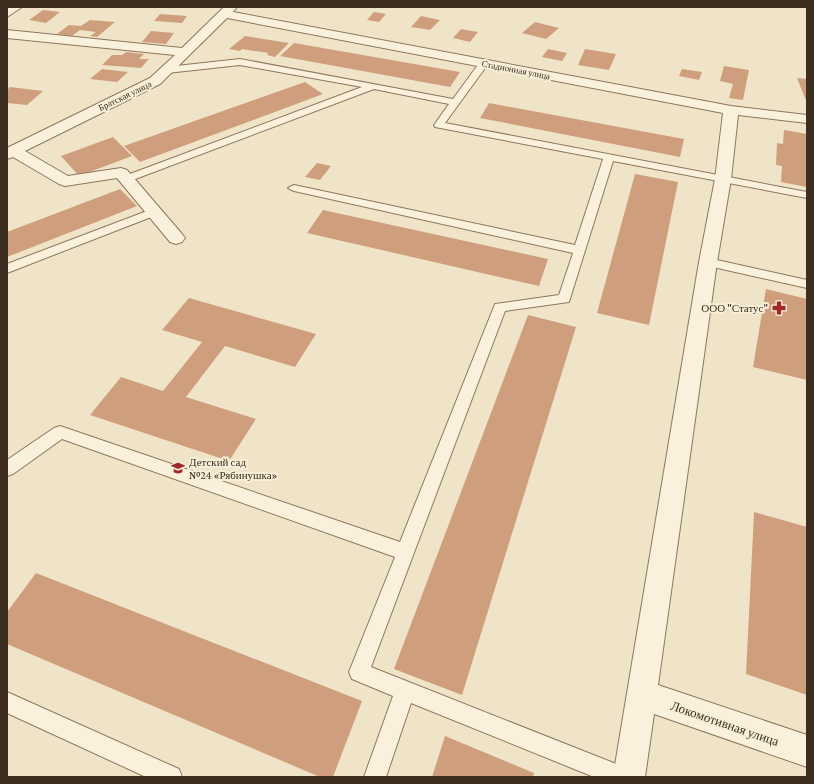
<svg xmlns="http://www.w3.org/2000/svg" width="814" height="784" font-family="'Crimson Pro',serif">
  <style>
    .building { fill: #cf9f7d }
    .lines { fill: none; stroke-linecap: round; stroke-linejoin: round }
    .service-casing { stroke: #8d765c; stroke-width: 2 }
    .minor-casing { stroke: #8d765c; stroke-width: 2 }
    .service { fill: #faf1dc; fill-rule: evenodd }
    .minor { fill: #faf1dc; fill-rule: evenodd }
    .labels { text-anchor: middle; stroke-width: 4; stroke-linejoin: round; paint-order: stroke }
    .far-street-label { font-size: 9px; fill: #3d2e20; stroke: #f7eed8 }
    .poi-label { font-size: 11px; fill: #3d2e20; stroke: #f7eed8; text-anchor: end }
    .near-street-label { font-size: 13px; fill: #3d2e20; stroke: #f7eed8 }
  </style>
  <rect width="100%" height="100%" fill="#f0e4c8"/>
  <path class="building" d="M43 10 60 12 46 23 29 20Z
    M374 12 386 14 379 22 367 20Z
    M160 14 187 16 182 23 154 21Z
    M421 16 440 20 430 30 411 27Z
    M90 20 115 22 97 37 90 36 96 32 80 30 72 36 57 34 69 25 81 26Z
    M535 22 559 28 546 39 522 33Z
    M461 29 478 32 470 42 453 38Z
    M151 31 174 33 166 44 142 42Z
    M245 36 289 43 275 57 267 55 268 53 242 49 240 51 229 49Z
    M294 43 460 72 450 87 280 56Z
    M548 49 567 53 562 61 542 57Z
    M585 49 616 54 609 70 578 65Z
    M126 52 144 54 139 59H149L141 68 102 65 112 55H122Z
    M724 66 749 70 743 100 729 98 733 84 720 81Z
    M102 69 128 72 117 82 90 79Z
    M682 69 702 72 699 80 679 76Z
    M797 78 807 79V103Z
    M305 82 323 94 140 162 124 146Z
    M10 87 43 91 27 105 7 103V90Z
    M489 103 684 139 680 157 480 118Z
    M784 130 807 134V187L781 182 782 166 776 165 777 143 783 144Z
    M113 137 132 156 79 176 61 156Z
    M317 163 331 166 320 180 305 177Z
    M635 174 678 182 649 325 597 313Z
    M120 189 137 206 7 257V232Z
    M323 210 548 259 539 286 307 233Z
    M766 289 807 299V380L753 367Z
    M189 298 316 334 295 367 225 346 186 397 256 419 229 461 90 415 121 377 163 391 202 342 162 330Z
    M528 315 576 327 462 695 394 669Z
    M754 512 807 527V695L746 674Z
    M36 573 362 701 333 777H320L7 644V612Z
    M445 736 534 773 533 777H432Z"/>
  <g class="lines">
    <g class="service-casing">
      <path id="service" d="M240 59 453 99 480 62 483 61 488 64 445 123 807 192V198L613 161 569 302 505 311 371 667 629 769 632 777H594L411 703 386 777H364L393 696 352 679 349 672 395 557 62 439 13 474 7 476V460L54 428 60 426 400 542 495 304 559 295 573 253 294 191 288 188 294 185 575 245 603 159 435 127 434 125 449 104 374 89 130 181H122L120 179 122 177 362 87 240 65 167 73 162 70 167 67Z
        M155 208 161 212 159 214 7 273V264Z
        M708 258 807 280V288L704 265 702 262 704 259Z
        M7 692 179 769 182 777H146L7 713Z"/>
    </g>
    <g class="minor-casing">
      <path id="minor" d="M22 7 7 17 8 7Z
        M224 7H237L233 12 731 106 807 115V123L738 115 731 179 717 262 658 685 807 735V767L654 714 645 777H613L699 262 715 179 723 113 227 18 160 84 25 151 68 176 121 168 127 170 182 234 185 238 182 242 176 244 170 242 117 178 65 186 59 184 13 157 7 159V148L150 78 175 55 7 38V30L182 48Z"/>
    </g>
    <use href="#service" class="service"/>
    <use href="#minor" class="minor"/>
  </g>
  <defs>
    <g id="pharmacy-bare" transform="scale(1.08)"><path d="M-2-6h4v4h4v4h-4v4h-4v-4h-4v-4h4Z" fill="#9e2a2b" stroke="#f7eed8" stroke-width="2.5" paint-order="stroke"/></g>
    <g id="school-bare" transform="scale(1.08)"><path d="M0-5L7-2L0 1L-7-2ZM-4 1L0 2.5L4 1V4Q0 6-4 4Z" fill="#9e2a2b" stroke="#f7eed8" stroke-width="2.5" paint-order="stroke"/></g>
  </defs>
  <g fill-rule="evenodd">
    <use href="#pharmacy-bare" x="779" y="308"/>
    <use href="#school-bare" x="178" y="468"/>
  </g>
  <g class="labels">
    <g class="far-street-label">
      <text transform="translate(516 70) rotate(11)" y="3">Стадионная улица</text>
      <text transform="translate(125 96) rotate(-26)" y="3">Братская улица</text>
    </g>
    <g class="poi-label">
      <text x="768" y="312">ООО "Статус"</text>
      <text x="189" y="466" text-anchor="start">Детский сад<tspan x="189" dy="13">№24 «Рябинушка»</tspan></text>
    </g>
    <g class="near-street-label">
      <text transform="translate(725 723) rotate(19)" y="5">Локомотивная улица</text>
    </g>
  </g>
  <rect width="814" height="784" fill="none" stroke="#3d2e20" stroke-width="16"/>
</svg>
